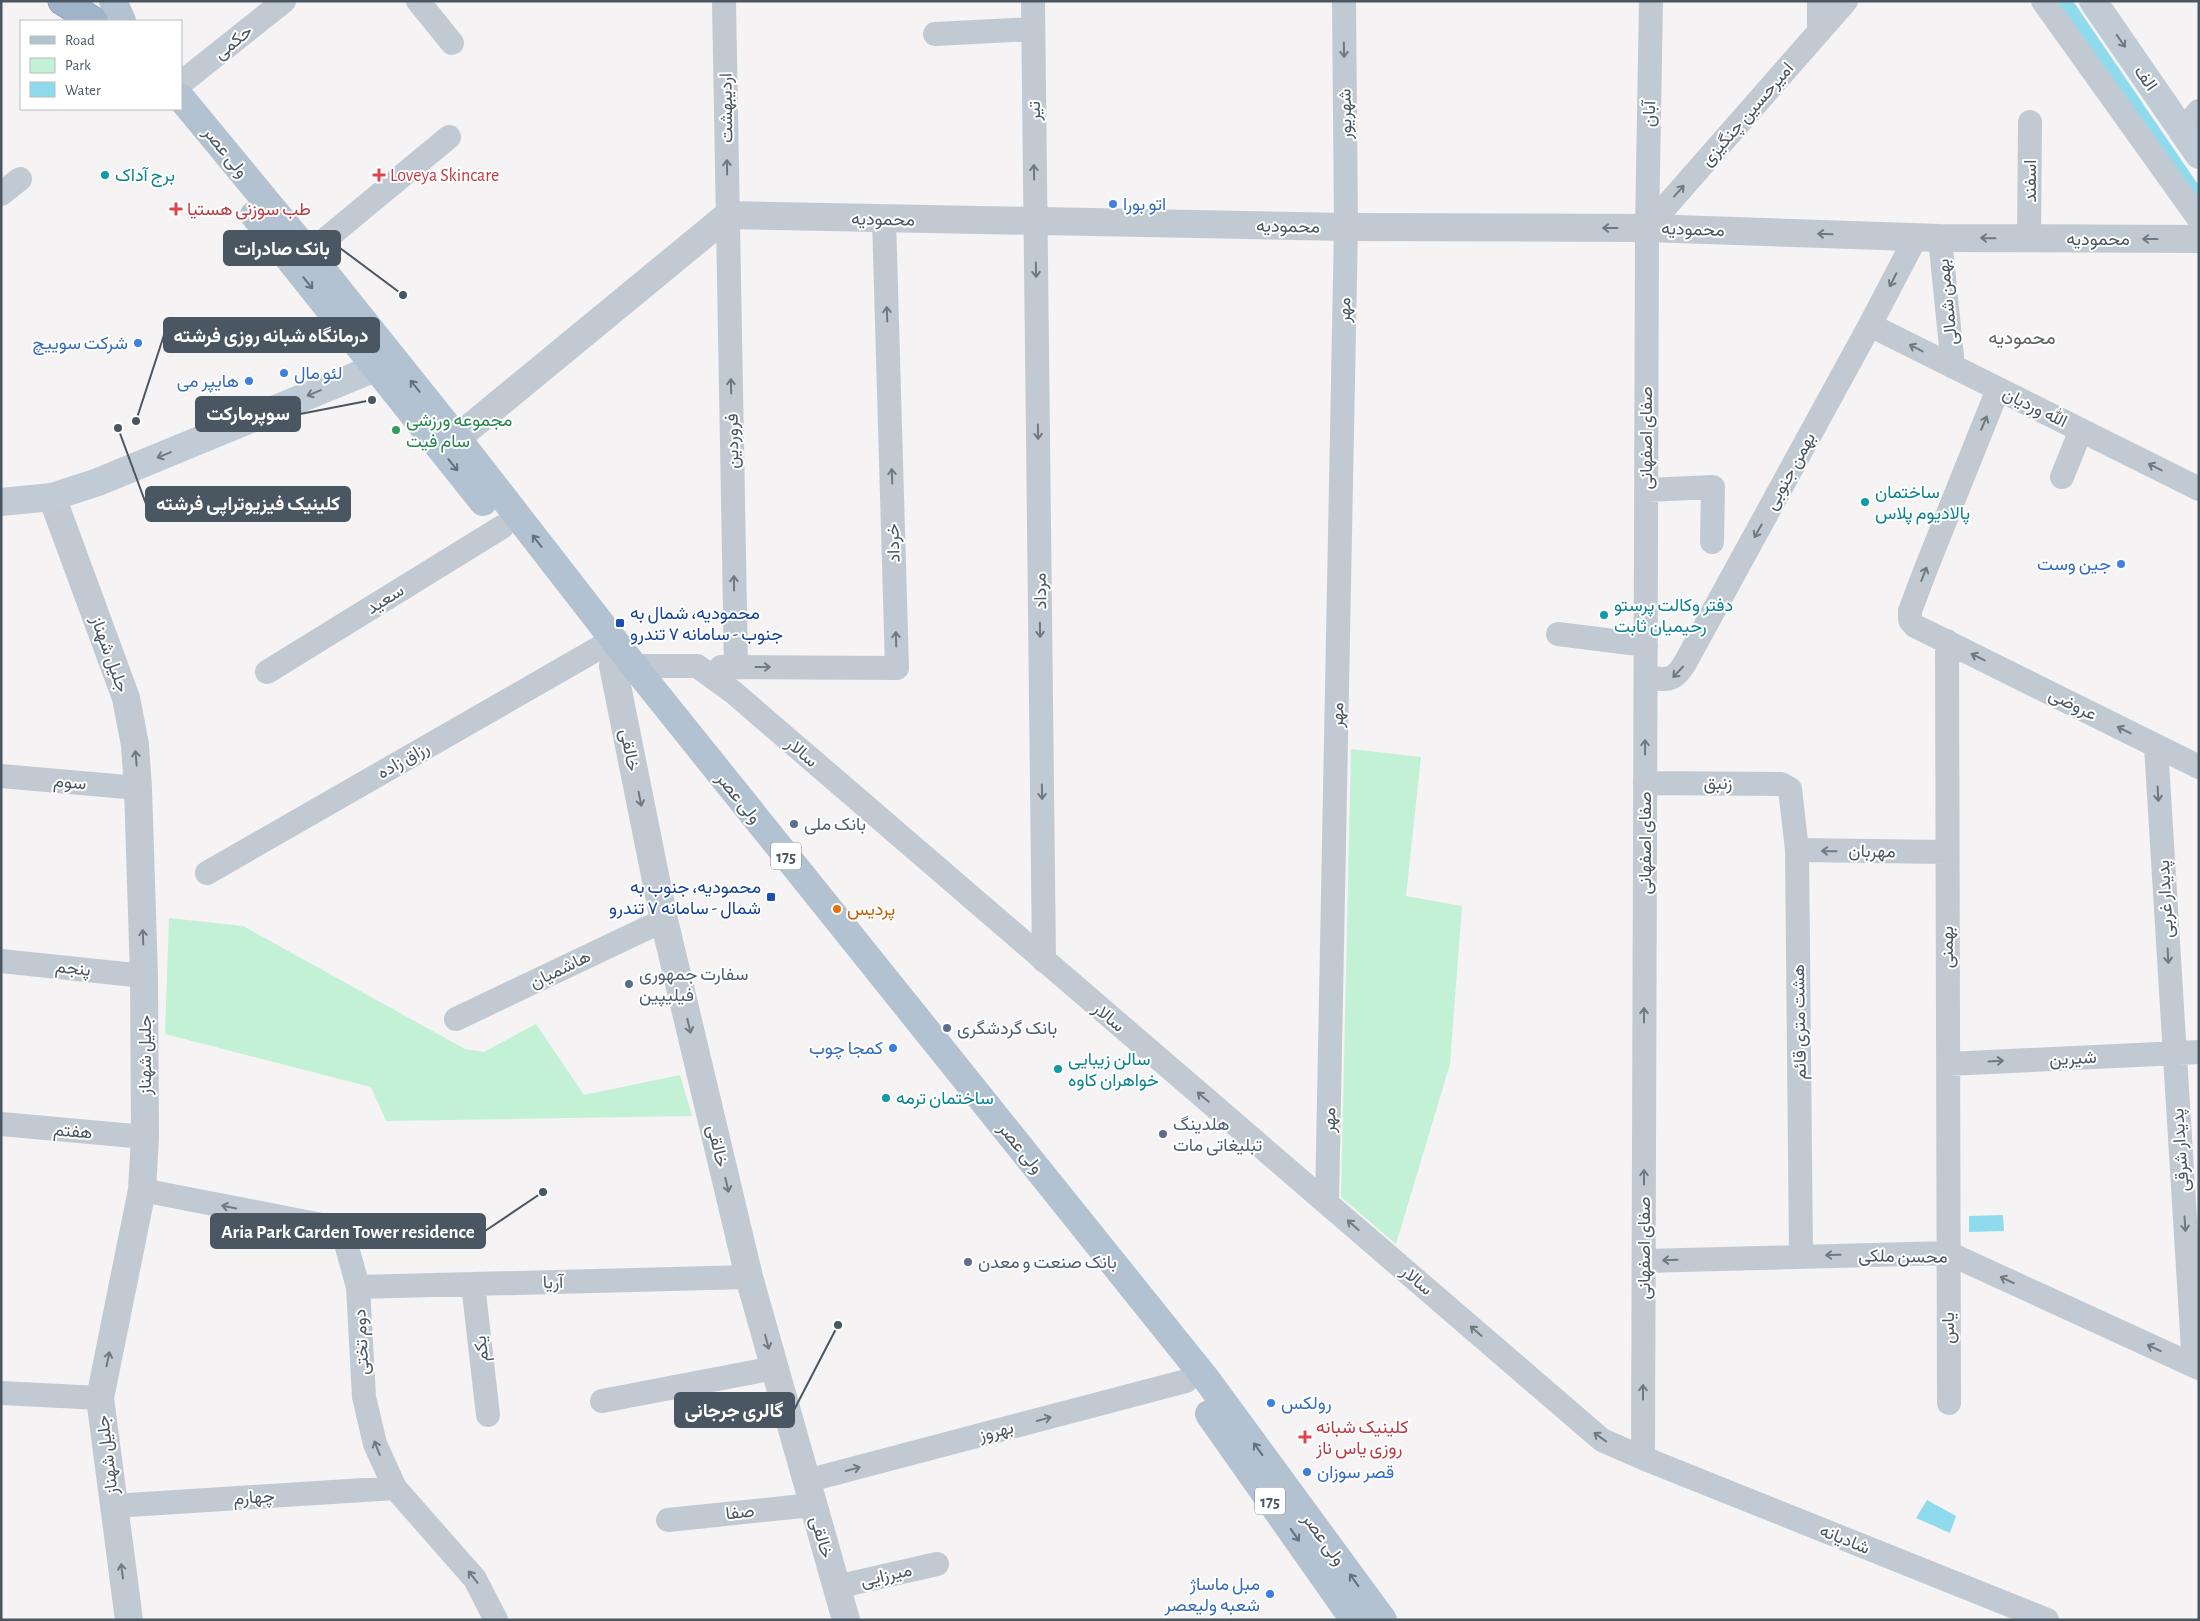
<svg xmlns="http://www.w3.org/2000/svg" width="2200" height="1621" font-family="'Alegreya Sans',Vazirmatn,sans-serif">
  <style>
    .green { fill: #c3f1d5 }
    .water { fill: #90daee }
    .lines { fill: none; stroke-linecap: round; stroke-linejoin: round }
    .trunk-casing { stroke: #7690ad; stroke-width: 29 }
    .minor { stroke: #c1cad2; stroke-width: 24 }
    .tertiary { stroke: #c1cad2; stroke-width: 28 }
    .secondary { stroke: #c1cbd6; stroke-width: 28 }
    .primary { stroke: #b3c2d1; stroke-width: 28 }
    .trunk { stroke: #9fb4c9; stroke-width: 28 }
    .oneway { stroke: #6e7984 }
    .oneway2 { stroke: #6e7983 }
    .oneway3 { stroke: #64717d }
    .culture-dot { fill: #0f9aa8; stroke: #fff; stroke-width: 2 }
    .health-dot { fill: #e0444e; stroke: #fff; stroke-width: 2 }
    .shop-dot { fill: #3f7fe0; stroke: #fff; stroke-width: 2 }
    .leisure-dot { fill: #2e9e5b; stroke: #fff; stroke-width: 2 }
    .transit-dot { fill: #1a4fb4; stroke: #fff; stroke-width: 2 }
    .service-dot { fill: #5c6f8a; stroke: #fff; stroke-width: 2 }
    .food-dot { fill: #e8710a; stroke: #fff; stroke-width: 2 }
    .labels { text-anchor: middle; stroke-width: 4; stroke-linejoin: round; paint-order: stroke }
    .shield { fill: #fff; stroke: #808990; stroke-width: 1 }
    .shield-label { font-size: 16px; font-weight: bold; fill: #4a5661 }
    .street-label { font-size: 18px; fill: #4a5661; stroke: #fff }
    .culture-label { font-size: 18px; fill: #0d838f; stroke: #fff; text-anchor: start }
    .health-label { font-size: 18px; fill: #be3a42; stroke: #fff; text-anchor: start }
    .shop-label { font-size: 18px; fill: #366cbe; stroke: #fff; text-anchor: end }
    .leisure-label { font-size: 18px; fill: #27864d; stroke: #fff; text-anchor: start }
    .transit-label { font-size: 18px; fill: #164399; stroke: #fff; text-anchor: start }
    .service-label { font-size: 18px; fill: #4e5e75; stroke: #fff; text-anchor: start }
    .food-label { font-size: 18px; fill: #c56008; stroke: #fff; text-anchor: start }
    .neighbourhood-label { font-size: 19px; fill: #5f6368; stroke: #fff }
    .leader { fill: none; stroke: #4a5661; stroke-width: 2 }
    .callout-dot { fill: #4a5661; stroke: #fff; stroke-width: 2 }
    .callout { fill: #4a5661; stroke: #4a5661; stroke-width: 2 }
    .callout-label { font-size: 19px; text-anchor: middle; font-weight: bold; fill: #fff }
  </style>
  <rect width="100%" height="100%" fill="#f5f3f3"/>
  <path class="green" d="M1351 749 1421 757 1406 896 1462 906 1450 1064 1396 1244 1341 1197Z
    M169 918 243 926 465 1049 484 1052 536 1024 584 1095 680 1075 692 1116 386 1121 371 1087 165 1034Z"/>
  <path class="water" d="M2052 1H2073L2199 186V207Z
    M2003 1215 2004 1231 1969 1232V1216Z
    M1927 1500 1956 1516 1950 1533 1916 1518Z"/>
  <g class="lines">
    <g class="trunk-casing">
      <path id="trunk" d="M62 1 94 21"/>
    </g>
    <path class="minor" d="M418 1 452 43
      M724 1 736 667
      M1033 1 1044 961
      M1819 1V32
      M2043 1 2199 219
      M935 34 1033 29
      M181 83 284 1
      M2183 130 2199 111
      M1 194 20 179
      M1647 228 1846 1
      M1940 238 1953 367
      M2029 239 2030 122
      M309 253 449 137
      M1870 325 2199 489
      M1998 389 1925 571 1910 611V620L1915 626 2199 767
      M2062 477 2081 430
      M1646 490 1713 487 1712 542
      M1558 634 1646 645
      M1947 641 1949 1403
      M634 666H697L733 692 1602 1440 1643 1458 2047 1620
      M721 667 897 668 884 219
      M267 672 502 527
      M1646 678C1667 679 1673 683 1685 663L1870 325 1916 237
      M2156 746 2194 1366
      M1 776 138 788
      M1645 783 1781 784 1790 789 1797 850 1801 1256
      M1797 850 1947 852
      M207 873 599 648
      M1 961 144 976
      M456 1019 664 920
      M1948 1064 2199 1052
      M1 1124 145 1137
      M142 1190 342 1229 358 1287 364 1397 375 1444 395 1488 475 1579 496 1620
      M1327 1202 1346 227 1344 1
      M1644 1261 1948 1253 2199 1368
      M473 1284 488 1415
      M358 1287 749 1277
      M1 1393 100 1398
      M602 1401 774 1368
      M1643 1458 1647 228 1651 1
      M806 1481 1186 1381
      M113 1506 395 1488
      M668 1520 812 1505
      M836 1587 937 1564"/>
    <path class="tertiary" d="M457 438 728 215 1346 227 1647 228 1940 238 2199 239
      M52 497 126 698 135 745 138 788 144 976 145 1137 142 1190 100 1398 129 1620
      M613 666 664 920 749 1277 846 1620"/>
    <path class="secondary" d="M2093 1 2199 155
      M1 502 52 497 98 482 375 368"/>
    <path class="primary" d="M113 1 122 21
      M181 98 309 253 457 438 634 666 1207 1380 1383 1620
      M254 215 483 502
      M1209 1414 1354 1620"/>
    <use href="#trunk" class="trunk"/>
  </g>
  <defs><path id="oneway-shaft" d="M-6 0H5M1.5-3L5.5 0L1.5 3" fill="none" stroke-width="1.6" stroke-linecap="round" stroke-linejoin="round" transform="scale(1.25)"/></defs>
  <g class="oneway">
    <use href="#oneway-shaft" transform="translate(2121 41) rotate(55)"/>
    <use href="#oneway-shaft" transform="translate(314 393) rotate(158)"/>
    <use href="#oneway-shaft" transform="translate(164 455) rotate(158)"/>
  </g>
  <g class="oneway2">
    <use href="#oneway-shaft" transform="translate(1344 50) rotate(89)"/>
    <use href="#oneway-shaft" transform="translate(727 167) rotate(-91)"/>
    <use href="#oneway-shaft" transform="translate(1034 172) rotate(-91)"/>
    <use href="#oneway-shaft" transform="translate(1679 191) rotate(-49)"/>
    <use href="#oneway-shaft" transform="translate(1610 228) rotate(-180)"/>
    <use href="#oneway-shaft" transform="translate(1825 234) rotate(-178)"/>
    <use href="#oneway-shaft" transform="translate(1988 238) rotate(-179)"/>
    <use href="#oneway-shaft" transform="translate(2150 239) rotate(180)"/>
    <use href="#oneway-shaft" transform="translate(1036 270) rotate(89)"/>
    <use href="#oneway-shaft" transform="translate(1893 280) rotate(117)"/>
    <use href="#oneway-shaft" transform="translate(887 314) rotate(-92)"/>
    <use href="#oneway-shaft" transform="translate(1916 348) rotate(-153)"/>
    <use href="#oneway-shaft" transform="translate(731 386) rotate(-91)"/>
    <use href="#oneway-shaft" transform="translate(1984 423) rotate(-67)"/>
    <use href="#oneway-shaft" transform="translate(1038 432) rotate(89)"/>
    <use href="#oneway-shaft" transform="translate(2155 467) rotate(-153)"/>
    <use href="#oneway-shaft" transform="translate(892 476) rotate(-92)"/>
    <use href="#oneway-shaft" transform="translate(1758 531) rotate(119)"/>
    <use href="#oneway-shaft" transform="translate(1924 574) rotate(-69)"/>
    <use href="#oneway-shaft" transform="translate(734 583) rotate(-91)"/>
    <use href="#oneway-shaft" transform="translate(1040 630) rotate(89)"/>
    <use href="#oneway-shaft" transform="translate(896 639) rotate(-92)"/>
    <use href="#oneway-shaft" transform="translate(1978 657) rotate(-154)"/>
    <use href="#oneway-shaft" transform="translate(763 667)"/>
    <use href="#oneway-shaft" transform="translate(1678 672) rotate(133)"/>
    <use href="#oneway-shaft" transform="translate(2124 730) rotate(-154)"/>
    <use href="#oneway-shaft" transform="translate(1645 747) rotate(-90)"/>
    <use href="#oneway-shaft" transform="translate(136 758) rotate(-95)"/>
    <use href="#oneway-shaft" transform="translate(1042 792) rotate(89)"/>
    <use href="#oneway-shaft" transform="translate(2158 794) rotate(87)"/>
    <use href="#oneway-shaft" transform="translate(640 799) rotate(79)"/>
    <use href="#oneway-shaft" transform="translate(1829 851) rotate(-179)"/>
    <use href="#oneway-shaft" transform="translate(143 937) rotate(-92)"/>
    <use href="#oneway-shaft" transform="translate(2168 956) rotate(87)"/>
    <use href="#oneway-shaft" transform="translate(1644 1015) rotate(-90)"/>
    <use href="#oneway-shaft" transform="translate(689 1026) rotate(77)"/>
    <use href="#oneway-shaft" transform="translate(1996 1061) rotate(-3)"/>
    <use href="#oneway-shaft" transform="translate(1203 1097) rotate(-140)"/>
    <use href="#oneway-shaft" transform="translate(1644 1177) rotate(-90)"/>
    <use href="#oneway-shaft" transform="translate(727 1185) rotate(77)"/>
    <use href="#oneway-shaft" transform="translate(229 1207) rotate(-169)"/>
    <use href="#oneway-shaft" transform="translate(2185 1224) rotate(86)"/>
    <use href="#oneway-shaft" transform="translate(1353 1225) rotate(-139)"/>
    <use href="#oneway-shaft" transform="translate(1833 1255) rotate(179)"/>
    <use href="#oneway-shaft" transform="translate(1670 1260) rotate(178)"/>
    <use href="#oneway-shaft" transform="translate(2007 1280) rotate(-155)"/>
    <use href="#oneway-shaft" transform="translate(1476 1331) rotate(-139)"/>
    <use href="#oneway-shaft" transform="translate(767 1342) rotate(75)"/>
    <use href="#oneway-shaft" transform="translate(2154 1348) rotate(-155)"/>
    <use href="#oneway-shaft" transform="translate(108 1359) rotate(-78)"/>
    <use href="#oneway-shaft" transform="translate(1643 1392) rotate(-90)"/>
    <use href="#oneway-shaft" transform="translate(1044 1419) rotate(-15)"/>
    <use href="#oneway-shaft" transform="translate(1600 1437) rotate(-144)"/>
    <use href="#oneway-shaft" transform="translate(377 1448) rotate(-111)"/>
    <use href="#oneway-shaft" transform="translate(853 1469) rotate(-15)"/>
    <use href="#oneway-shaft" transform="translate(122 1571) rotate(-98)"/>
    <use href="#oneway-shaft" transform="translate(473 1577) rotate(-128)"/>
  </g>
  <g class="oneway3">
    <use href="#oneway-shaft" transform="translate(308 283) rotate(51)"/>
    <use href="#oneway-shaft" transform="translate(415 386) rotate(-129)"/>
    <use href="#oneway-shaft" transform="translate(453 465) rotate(51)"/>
    <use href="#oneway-shaft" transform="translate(537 541) rotate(-128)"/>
    <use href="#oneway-shaft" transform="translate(1258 1449) rotate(-126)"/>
    <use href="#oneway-shaft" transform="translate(1295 1535) rotate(55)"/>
    <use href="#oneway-shaft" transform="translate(1354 1580) rotate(-126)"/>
  </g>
  <g class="culture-dot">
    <circle cx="105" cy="175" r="5"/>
    <circle cx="1865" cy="502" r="5"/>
    <circle cx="1604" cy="615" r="5"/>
    <circle cx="1058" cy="1069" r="5"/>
    <circle cx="886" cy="1098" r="5"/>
  </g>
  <g class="health-dot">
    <path d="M376.5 167.5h5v5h5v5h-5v5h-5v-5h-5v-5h5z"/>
    <path d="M173.5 201.5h5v5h5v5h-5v5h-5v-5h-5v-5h5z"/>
    <path d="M1302.5 1429.5h5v5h5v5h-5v5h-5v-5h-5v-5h5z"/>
  </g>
  <g class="shop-dot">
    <circle cx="1113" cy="204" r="5"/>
    <circle cx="138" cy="343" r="5"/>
    <circle cx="284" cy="373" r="5"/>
    <circle cx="249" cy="381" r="5"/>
    <circle cx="2121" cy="564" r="5"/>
    <circle cx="893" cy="1048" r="5"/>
    <circle cx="1271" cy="1403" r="5"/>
    <circle cx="1307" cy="1472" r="5"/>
    <circle cx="1270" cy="1594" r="5"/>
  </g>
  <circle class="leisure-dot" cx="396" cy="430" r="5"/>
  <g class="transit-dot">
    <rect x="615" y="618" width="10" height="10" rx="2.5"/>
    <rect x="766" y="892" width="10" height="10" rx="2.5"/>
  </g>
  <g class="service-dot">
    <circle cx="794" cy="824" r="5"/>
    <circle cx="629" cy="984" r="5"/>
    <circle cx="947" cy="1028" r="5"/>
    <circle cx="1163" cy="1134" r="5"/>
    <circle cx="968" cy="1262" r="5"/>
  </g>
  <circle class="food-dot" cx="837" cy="909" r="5"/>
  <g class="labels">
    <g class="shield">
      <rect x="771" y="842.5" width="30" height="27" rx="4"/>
      <rect x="1255" y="1487.5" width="30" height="27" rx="4"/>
    </g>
    <g class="shield-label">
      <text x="786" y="862">175</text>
      <text x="1270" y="1507">175</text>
    </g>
    <g class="street-label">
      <text transform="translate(233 42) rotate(-39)" y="6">حکمی</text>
      <text transform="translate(2146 78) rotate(55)" y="6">الف</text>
      <text transform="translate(726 108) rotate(-91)" y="6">اردیبهشت</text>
      <text transform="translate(1034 111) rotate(-91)" y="6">تیر</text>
      <text transform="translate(1345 114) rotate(-91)" y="6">شهریور</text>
      <text transform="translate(1649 114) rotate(-89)" y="6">آبان</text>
      <text transform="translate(1747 114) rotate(-49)" y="6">امیرحسین چنگیزی</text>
      <text transform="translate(226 152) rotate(51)" y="6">ولی عصر</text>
      <text transform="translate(2030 181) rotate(-90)" y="6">اسفند</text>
      <text transform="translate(883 219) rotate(1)" y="6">محمودیه</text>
      <text transform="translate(1288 226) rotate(1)" y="6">محمودیه</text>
      <text transform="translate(1693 229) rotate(2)" y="6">محمودیه</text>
      <text x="2098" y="245">محمودیه</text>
      <text transform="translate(1947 302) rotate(-96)" y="6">بهمن شمالی</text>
      <text transform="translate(1344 310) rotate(-89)" y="6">مهر</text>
      <text transform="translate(2035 407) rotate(26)" y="6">الله وردیان</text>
      <text transform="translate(1646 438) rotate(-90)" y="6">صفای اصفهانی</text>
      <text transform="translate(732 441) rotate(-91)" y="6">فروردین</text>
      <text transform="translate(1790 471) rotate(-61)" y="6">بهمن جنوبی</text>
      <text transform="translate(893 543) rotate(-92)" y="6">خرداد</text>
      <text transform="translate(1040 591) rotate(-91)" y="6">مرداد</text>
      <text transform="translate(385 599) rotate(-32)" y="6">سعید</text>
      <text transform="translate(110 654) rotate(70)" y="6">جلیل شهناز</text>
      <text transform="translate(2073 704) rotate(26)" y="6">عروضی</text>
      <text transform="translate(1337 715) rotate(-89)" y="6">مهر</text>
      <text transform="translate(630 750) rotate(79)" y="6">خالقی</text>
      <text transform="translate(802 752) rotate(41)" y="6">سالار</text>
      <text transform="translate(403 760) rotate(-30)" y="6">رزاق زاده</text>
      <text transform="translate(70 782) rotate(5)" y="6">سوم</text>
      <text x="1718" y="789">زنبق</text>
      <text transform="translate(739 798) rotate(51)" y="6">ولی عصر</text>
      <text transform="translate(1645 843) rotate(-90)" y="6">صفای اصفهانی</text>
      <text transform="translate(1872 851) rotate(1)" y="6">مهربان</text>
      <text transform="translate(2165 899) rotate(-93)" y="6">پدیدار غربی</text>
      <text transform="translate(1947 947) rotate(-90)" y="6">بهمنی</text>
      <text transform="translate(73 968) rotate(6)" y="6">پنجم</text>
      <text transform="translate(560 969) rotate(-26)" y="6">هاشمیان</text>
      <text transform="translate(1109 1017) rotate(40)" y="6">سالار</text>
      <text transform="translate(1799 1022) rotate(-91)" y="6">هشت متری قائم</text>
      <text transform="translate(145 1055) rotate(-90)" y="6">جلیل شهناز</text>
      <text transform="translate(2073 1058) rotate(-3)" y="6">شیرین</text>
      <text transform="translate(1329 1120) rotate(-89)" y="6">مهر</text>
      <text transform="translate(73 1131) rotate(5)" y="6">هفتم</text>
      <text transform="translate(718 1146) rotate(77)" y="6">خالقی</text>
      <text transform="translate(1021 1148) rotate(51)" y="6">ولی عصر</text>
      <text transform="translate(2180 1150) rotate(-94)" y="6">پدیدار شرقی</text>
      <text transform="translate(1644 1248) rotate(-90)" y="6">صفای اصفهانی</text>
      <text transform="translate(1903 1256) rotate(1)" y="6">محسن ملکی</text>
      <text transform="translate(1417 1280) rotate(41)" y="6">سالار</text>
      <text transform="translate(553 1282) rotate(-2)" y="6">آریا</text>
      <text transform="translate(1948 1328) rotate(-90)" y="6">یاس</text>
      <text transform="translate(361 1342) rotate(-93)" y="6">دوم تختی</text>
      <text transform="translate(481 1349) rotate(-97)" y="6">یکم</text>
      <text transform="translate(996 1431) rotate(-15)" y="6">بهروز</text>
      <text transform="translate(107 1455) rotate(-97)" y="6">جلیل شهناز</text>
      <text transform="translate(254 1497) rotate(-4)" y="6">چهارم</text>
      <text transform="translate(740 1512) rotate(-6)" y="6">صفا</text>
      <text transform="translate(822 1537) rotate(74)" y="6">خالقی</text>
      <text transform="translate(1324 1539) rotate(54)" y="6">ولی عصر</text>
      <text transform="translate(1845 1539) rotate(22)" y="6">شادیانه</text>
      <text transform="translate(886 1575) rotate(-13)" y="6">میرزایی</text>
    </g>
    <g class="culture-label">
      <text x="115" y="181">برج آداک</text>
      <text x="1875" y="498">ساختمان<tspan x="1875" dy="21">پالادیوم پلاس</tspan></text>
      <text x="1614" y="611">دفتر وکالت پرستو<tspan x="1614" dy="21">رحیمیان ثابت</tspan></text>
      <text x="1068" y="1065">سالن زیبایی<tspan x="1068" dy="21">خواهران کاوه</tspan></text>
      <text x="896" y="1104">ساختمان ترمه</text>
    </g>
    <g class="health-label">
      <text x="390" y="181">Loveya Skincare</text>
      <text x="187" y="215">طب سوزنی هستیا</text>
      <text x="1316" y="1433">کلینیک شبانه<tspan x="1316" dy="21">روزی یاس ناز</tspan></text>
    </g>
    <g class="shop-label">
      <text x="1123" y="210" text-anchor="start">اتو بورا</text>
      <text x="128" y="349">شرکت سوییچ</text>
      <text x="294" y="379" text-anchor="start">لئو مال</text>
      <text x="239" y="387">هایپر می</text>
      <text x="2111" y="570">جین وست</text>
      <text x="883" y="1054">کمجا چوب</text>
      <text x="1281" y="1409" text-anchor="start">رولکس</text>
      <text x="1317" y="1478" text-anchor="start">قصر سوزان</text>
      <text x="1260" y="1590">مبل ماساژ<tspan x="1260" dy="21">شعبه ولیعصر</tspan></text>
    </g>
    <g class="leisure-label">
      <text x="406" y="426">مجموعه ورزشی<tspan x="406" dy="21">سام فیت</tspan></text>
    </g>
    <g class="transit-label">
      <text x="630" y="619">محمودیه، شمال به<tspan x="630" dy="21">جنوب - سامانه ۷ تندرو</tspan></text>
      <text x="761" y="893" text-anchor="end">محمودیه، جنوب به<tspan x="761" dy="21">شمال - سامانه ۷ تندرو</tspan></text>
    </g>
    <g class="service-label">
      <text x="804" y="830">بانک ملی</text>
      <text x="639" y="980">سفارت جمهوری<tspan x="639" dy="21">فیلیپین</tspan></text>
      <text x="957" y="1034">بانک گردشگری</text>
      <text x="1173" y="1130">هلدینگ<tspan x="1173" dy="21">تبلیغاتی مات</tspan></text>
      <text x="978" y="1268">بانک صنعت و معدن</text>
    </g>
    <g class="food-label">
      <text x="847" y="915">پردیس</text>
    </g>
    <g class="neighbourhood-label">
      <text x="2022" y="344">محمودیه</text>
    </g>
  </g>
  <path class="leader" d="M403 295L340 248M136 421L164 335M372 400L300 414M118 428L146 504M543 1192L485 1231M838 1325L794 1410"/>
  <g class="callout-dot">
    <circle cx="403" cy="295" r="5"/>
    <circle cx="136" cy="421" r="5"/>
    <circle cx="372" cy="400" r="5"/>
    <circle cx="118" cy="428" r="5"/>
    <circle cx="543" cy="1192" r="5"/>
    <circle cx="838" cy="1325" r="5"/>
  </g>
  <g class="callout">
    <rect x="224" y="231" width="116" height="34" rx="5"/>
    <rect x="164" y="318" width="215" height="34" rx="5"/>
    <rect x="196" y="397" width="104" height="34" rx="5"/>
    <rect x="146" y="487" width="204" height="34" rx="5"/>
    <rect x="211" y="1214" width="274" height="34" rx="5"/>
    <rect x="675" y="1393" width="119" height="34" rx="5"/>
  </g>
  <g class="callout-label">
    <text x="282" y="255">بانک صادرات</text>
    <text x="271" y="342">درمانگاه شبانه روزی فرشته</text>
    <text x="248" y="420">سوپرمارکت</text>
    <text x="248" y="510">کلینیک فیزیوتراپی فرشته</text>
    <text x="348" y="1238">Aria Park Garden Tower residence</text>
    <text x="734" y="1417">گالری جرجانی</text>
  </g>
  <rect width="2200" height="1621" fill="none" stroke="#4a5661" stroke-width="5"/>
  <rect x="20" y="20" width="162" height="90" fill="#ffffff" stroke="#b7bbc0"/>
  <rect x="30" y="36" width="25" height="8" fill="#b3c2d1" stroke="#b7bbc0"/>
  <text x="65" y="45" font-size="15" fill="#4a5661">Road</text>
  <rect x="30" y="58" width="25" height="15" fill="#c3f1d5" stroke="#b7bbc0"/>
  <text x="65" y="70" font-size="15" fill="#4a5661">Park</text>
  <rect x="30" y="82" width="25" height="15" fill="#90daee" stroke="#b7bbc0"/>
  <text x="65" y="95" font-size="15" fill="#4a5661">Water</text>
</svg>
